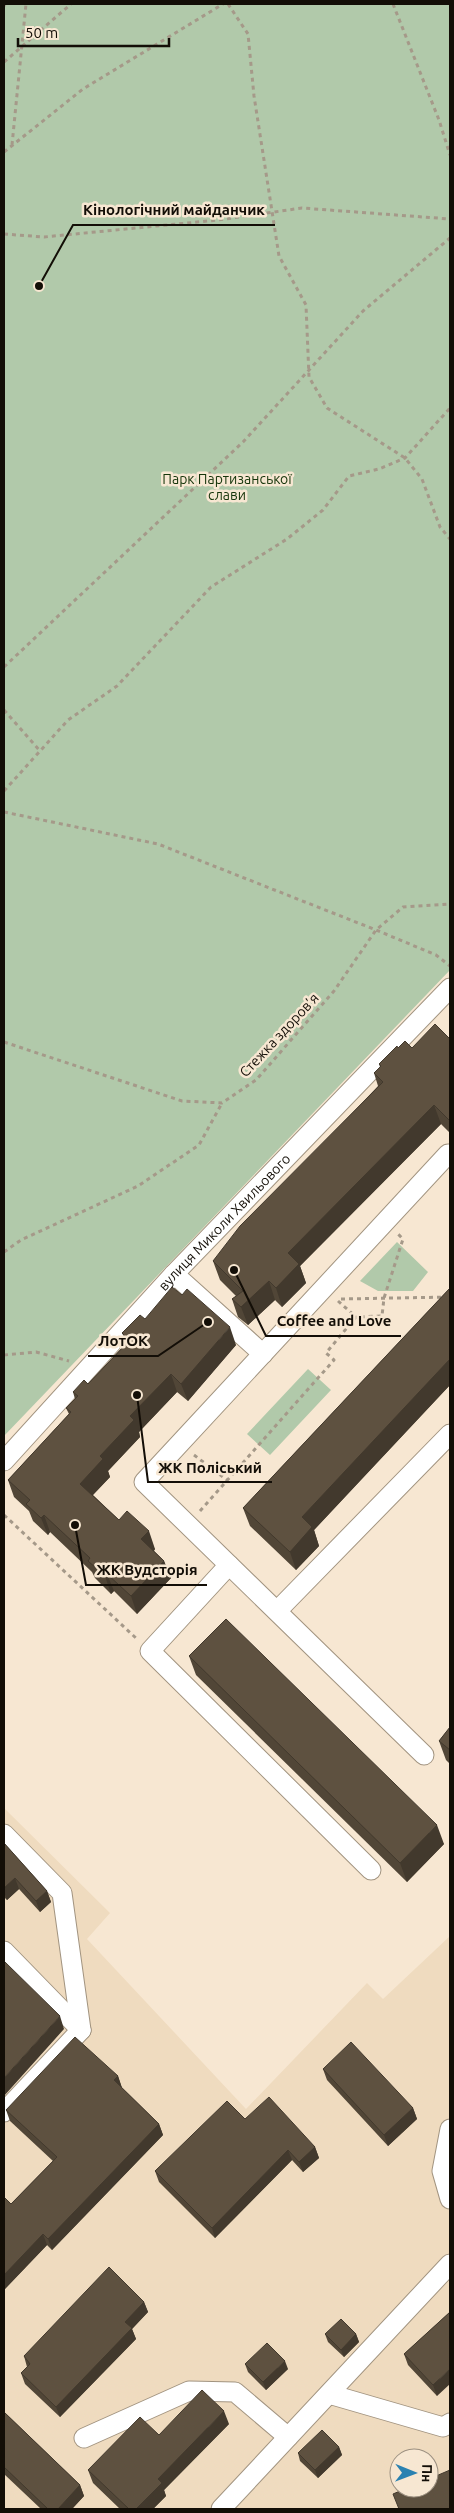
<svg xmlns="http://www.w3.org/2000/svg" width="454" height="2513" font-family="Ubuntu,sans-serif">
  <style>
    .built { fill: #efdbbf; fill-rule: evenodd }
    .green { fill: #b1c9aa }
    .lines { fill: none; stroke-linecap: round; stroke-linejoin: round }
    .minor-casing { stroke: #a29480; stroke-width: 21 }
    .path { stroke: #a59989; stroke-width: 3; stroke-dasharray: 4 4; stroke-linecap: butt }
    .minor { stroke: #fff; stroke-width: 19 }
    .wall { fill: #514637 }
    .shaded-wall { fill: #42392d }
    .building { fill: #5e5140; stroke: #42392d }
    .labels { text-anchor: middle; stroke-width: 5; stroke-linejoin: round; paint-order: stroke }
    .park-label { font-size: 14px; fill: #15350a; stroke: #f7e7d2 }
    .street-label { font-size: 14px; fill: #130e07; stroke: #f7e7d2 }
    .leader { fill: none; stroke: #130e07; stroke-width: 2 }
    .callout-dot { fill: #130e07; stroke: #f7e7d2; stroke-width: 2 }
    .callout-label { font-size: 15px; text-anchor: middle; font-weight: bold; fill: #130e07; stroke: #f7e7d2; stroke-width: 5; stroke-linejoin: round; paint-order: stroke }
  </style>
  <rect width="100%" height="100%" fill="#f7e7d2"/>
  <path class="built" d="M4 1808 110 1913 87 1939 246 2109 367 1983 383 1999 450 1936V2509H4ZM399 2458H429V2488H399Z"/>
  <path class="green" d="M4 4H450V970L4 1436Z
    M397 1242 428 1272 413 1291H378L360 1281Z
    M308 1369 331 1390 270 1455 247 1434Z"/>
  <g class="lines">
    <g class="minor-casing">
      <g id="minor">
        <path d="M174 1274 263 1354"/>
        <path id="s1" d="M4 1461 174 1274 450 988"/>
        <path d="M229 1565 150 1651 371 1870"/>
        <path d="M277 1611 450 1434"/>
        <path d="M424 1755 144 1482 448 1154H450"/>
        <path d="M4 1834 62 1893 81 2030"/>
        <path d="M4 1951 81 2030"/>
        <path d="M4 2112 81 2030"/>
        <path d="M450 2129 442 2171 450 2199"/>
        <path d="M329 2394 443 2427 450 2423"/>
        <path d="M84 2438 189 2391 235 2392 288 2437"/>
        <path d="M221 2509 450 2264"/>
      </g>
    </g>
    <path class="path" d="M228 4 248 34 254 96 279 256 306 305 309 377 327 408 405 458 422 479 440 527 450 539
      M393 4 439 120 450 155
      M4 6 5 4
      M4 62 71 4
      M12 145 26 4
      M4 152 83 89 223 4
      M4 234 44 237 218 220 302 208 450 219
      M4 667 243 442 363 311 450 238
      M4 710 40 751
      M4 791 68 720 117 686 211 587 287 539 323 510 349 476 379 469 405 458 450 408
      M4 812 158 844 376 930 436 955 450 966
      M4 1042 182 1101 222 1103 256 1080 334 991 376 930 403 907 450 904
      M4 1252 21 1240 138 1186 199 1145 222 1103
      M341 1299 450 1297
      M338 1301 356 1317
      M4 1355 36 1352 69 1361
      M194 1455 227 1480
      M200 1511 334 1360 326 1353 356 1317 382 1316 384 1298 403 1239 398 1234
      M4 1515 137 1639"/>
    <use href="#minor" class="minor"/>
  </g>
  <path class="wall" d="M450 1039V1133L441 1124 300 1266 306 1283 282 1307 275 1300 248 1325 238 1317 232 1299 236 1296 220 1280 213 1261 378 1086 374 1073 380 1067 379 1064 398 1048H412Z
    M450 1288V1385L314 1530 319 1546 296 1570 250 1526 243 1508Z
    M145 1319 236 1345 188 1401 177 1392 139 1432 140 1437 108 1471 110 1477 93 1495 119 1520 155 1549 154 1551 164 1561 171 1578 137 1614 114 1591 111 1594 95 1578 92 1572 50 1532 48 1535 33 1521 29 1511 14 1497 8 1480 69 1414 66 1408 75 1399 73 1392 88 1384 122 1348 119 1342 124 1337 122 1333Z
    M189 1656 444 1844 407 1882 196 1675Z
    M450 1727V1764L446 1760 439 1741Z
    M4 1843 47 1891 51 1902 40 1912 19 1889 7 1900 4 1897Z
    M323 2069 413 2108 417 2119 388 2146 327 2080Z
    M118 2076 122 2088 159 2124 163 2135 52 2250 47 2245 4 2290V2197L11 2204 53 2161 10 2121 6 2110Z
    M245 2119 315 2147 319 2158 303 2172 292 2160 215 2238 159 2182 155 2171Z
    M144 2302 148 2312 132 2329 136 2339 60 2417 25 2384 21 2373 27 2367 24 2356Z
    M450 2312 437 2396 408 2365 404 2354Z
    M325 2334H356L359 2342 344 2357 328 2342Z
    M245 2364 288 2369 266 2390 248 2372Z
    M4 2412 80 2485 84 2496 72 2509H41L4 2474Z
    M229 2424 164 2490 166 2496 153 2509H120L93 2483 88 2470 159 2435Z
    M339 2447 342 2455 318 2478 300 2461 298 2453Z"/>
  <path class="shaded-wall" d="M434 1105 441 1124 300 1266 306 1283 282 1307 276 1288 288 1253Z
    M269 1281 275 1300 248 1325 241 1307Z
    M230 1327 236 1345 188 1401 181 1384Z
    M450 1359V1385L314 1530 319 1546 296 1570 290 1552 302 1517Z
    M171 1374 177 1392 139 1432 140 1437 108 1471 110 1477 87 1501 80 1484 100 1456 130 1416Z
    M44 1515 50 1532 48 1535 41 1518Z
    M149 1531 155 1549 148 1557 141 1539Z
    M164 1561 171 1578 137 1614 131 1596Z
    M107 1574 114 1591 111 1594 105 1576Z
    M437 1825 444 1844 407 1882 400 1863Z
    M15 1878 19 1889 7 1900 4 1892V1888Z
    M47 1891 51 1902 40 1912 36 1901Z
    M60 2016 64 2029 4 2096V2078Z
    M118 2076 122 2088 114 2080Z
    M413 2108 417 2119 388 2146 384 2135Z
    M159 2124 163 2135 52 2250 48 2239Z
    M315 2147 319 2158 303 2172 299 2162Z
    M288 2150 292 2160 215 2238 212 2228Z
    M43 2234 47 2245 4 2290V2275Z
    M144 2302 148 2312 132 2329 136 2339 60 2417 56 2407 125 2322Z
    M356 2334 359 2342 344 2357 341 2350Z
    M285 2361 288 2369 266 2390 263 2382Z
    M450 2369V2384L437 2396 433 2385Z
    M224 2411 229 2424 164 2490 166 2496 153 2509H136L158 2479Z
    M339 2447 342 2455 318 2478 315 2470Z
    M80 2485 84 2496 72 2509H58Z"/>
  <path class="building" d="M435 1024 450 1039V1121L434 1105 288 1253 299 1264 276 1288 269 1281 241 1307 232 1299 243 1291 213 1261 240 1226 383 1082 374 1073 381 1066 379 1064 397 1046 398 1048 405 1041 412 1048Z
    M172 1287 182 1295 187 1289 230 1327 181 1384 171 1374 130 1416 134 1420 100 1456 103 1459 80 1484 119 1520 127 1511 149 1531 141 1539 164 1561 131 1596 107 1574 105 1576 88 1561 90 1558 44 1515 41 1518 26 1504 30 1500 8 1480 71 1412 66 1408 78 1396 73 1392 84 1380 88 1384 124 1346 119 1342 125 1336 122 1333 140 1315 145 1319Z
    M450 1288V1359L302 1517 312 1527 290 1552 243 1508Z
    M226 1619 437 1825 400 1863 189 1656Z
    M450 1727V1750L439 1741Z
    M4 1843 47 1891 36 1901 15 1878 4 1888Z
    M4 1961 60 2016 4 2078Z
    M75 2037 118 2076 114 2080 159 2124 48 2239 43 2234 4 2275V2197L11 2204 57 2157 6 2110Z
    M351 2042 413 2108 384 2135 323 2069Z
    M269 2097 315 2147 299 2162 288 2150 212 2228 155 2171 227 2101 245 2119Z
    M109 2267 144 2302 125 2322 132 2328 56 2407 21 2373 30 2364 24 2356Z
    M450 2312V2369L433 2385 404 2354Z
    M341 2319 356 2334 341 2350 325 2334Z
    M267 2343 285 2361 263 2382 245 2364Z
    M202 2390 224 2411 158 2479 162 2483 136 2509H129L88 2470 140 2417 159 2435Z
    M4 2412 80 2485 58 2509H48L4 2467Z
    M322 2430 339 2447 315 2470 298 2453Z
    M450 2470V2509H399L393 2494 407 2488H429V2479Z"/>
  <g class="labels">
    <g class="park-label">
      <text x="227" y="484">Парк Партизанської<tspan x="227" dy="16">слави</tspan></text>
    </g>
    <g class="street-label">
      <text transform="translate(279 1035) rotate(-47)" y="5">Стежка здоров’я</text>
      <text dy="5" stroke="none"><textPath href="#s1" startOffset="325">вулиця Миколи Хвильового</textPath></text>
    </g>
  </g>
  <path class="leader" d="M39 286L73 225H275M234 1270L266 1336H401M208 1322L158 1356H88M137 1395L148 1482H272M75 1525L86 1585H207"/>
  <g class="callout-dot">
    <circle cx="39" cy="286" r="5"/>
    <circle cx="234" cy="1270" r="5"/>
    <circle cx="208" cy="1322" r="5"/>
    <circle cx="137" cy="1395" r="5"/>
    <circle cx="75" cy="1525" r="5"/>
  </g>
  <g class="callout-label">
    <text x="174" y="215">Кінологічний майданчик</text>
    <text x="334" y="1326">Coffee and Love</text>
    <text x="123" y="1346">ЛотОК</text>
    <text x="210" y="1473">ЖК Поліський</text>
    <text x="147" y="1575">ЖК Вудсторія</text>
  </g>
  <rect width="454" height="2513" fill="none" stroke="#130e07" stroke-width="10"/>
  <g transform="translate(414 2473) rotate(91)"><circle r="24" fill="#f7e7d2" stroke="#9c9081"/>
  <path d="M0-4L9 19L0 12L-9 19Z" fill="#2b82b1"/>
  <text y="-8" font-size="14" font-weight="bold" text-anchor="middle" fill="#130e07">Пн</text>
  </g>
  <path d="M18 38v8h151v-8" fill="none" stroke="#130e07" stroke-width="2.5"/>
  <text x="25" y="38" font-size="15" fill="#130e07" stroke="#f7e7d2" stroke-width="4" paint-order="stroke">50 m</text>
</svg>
